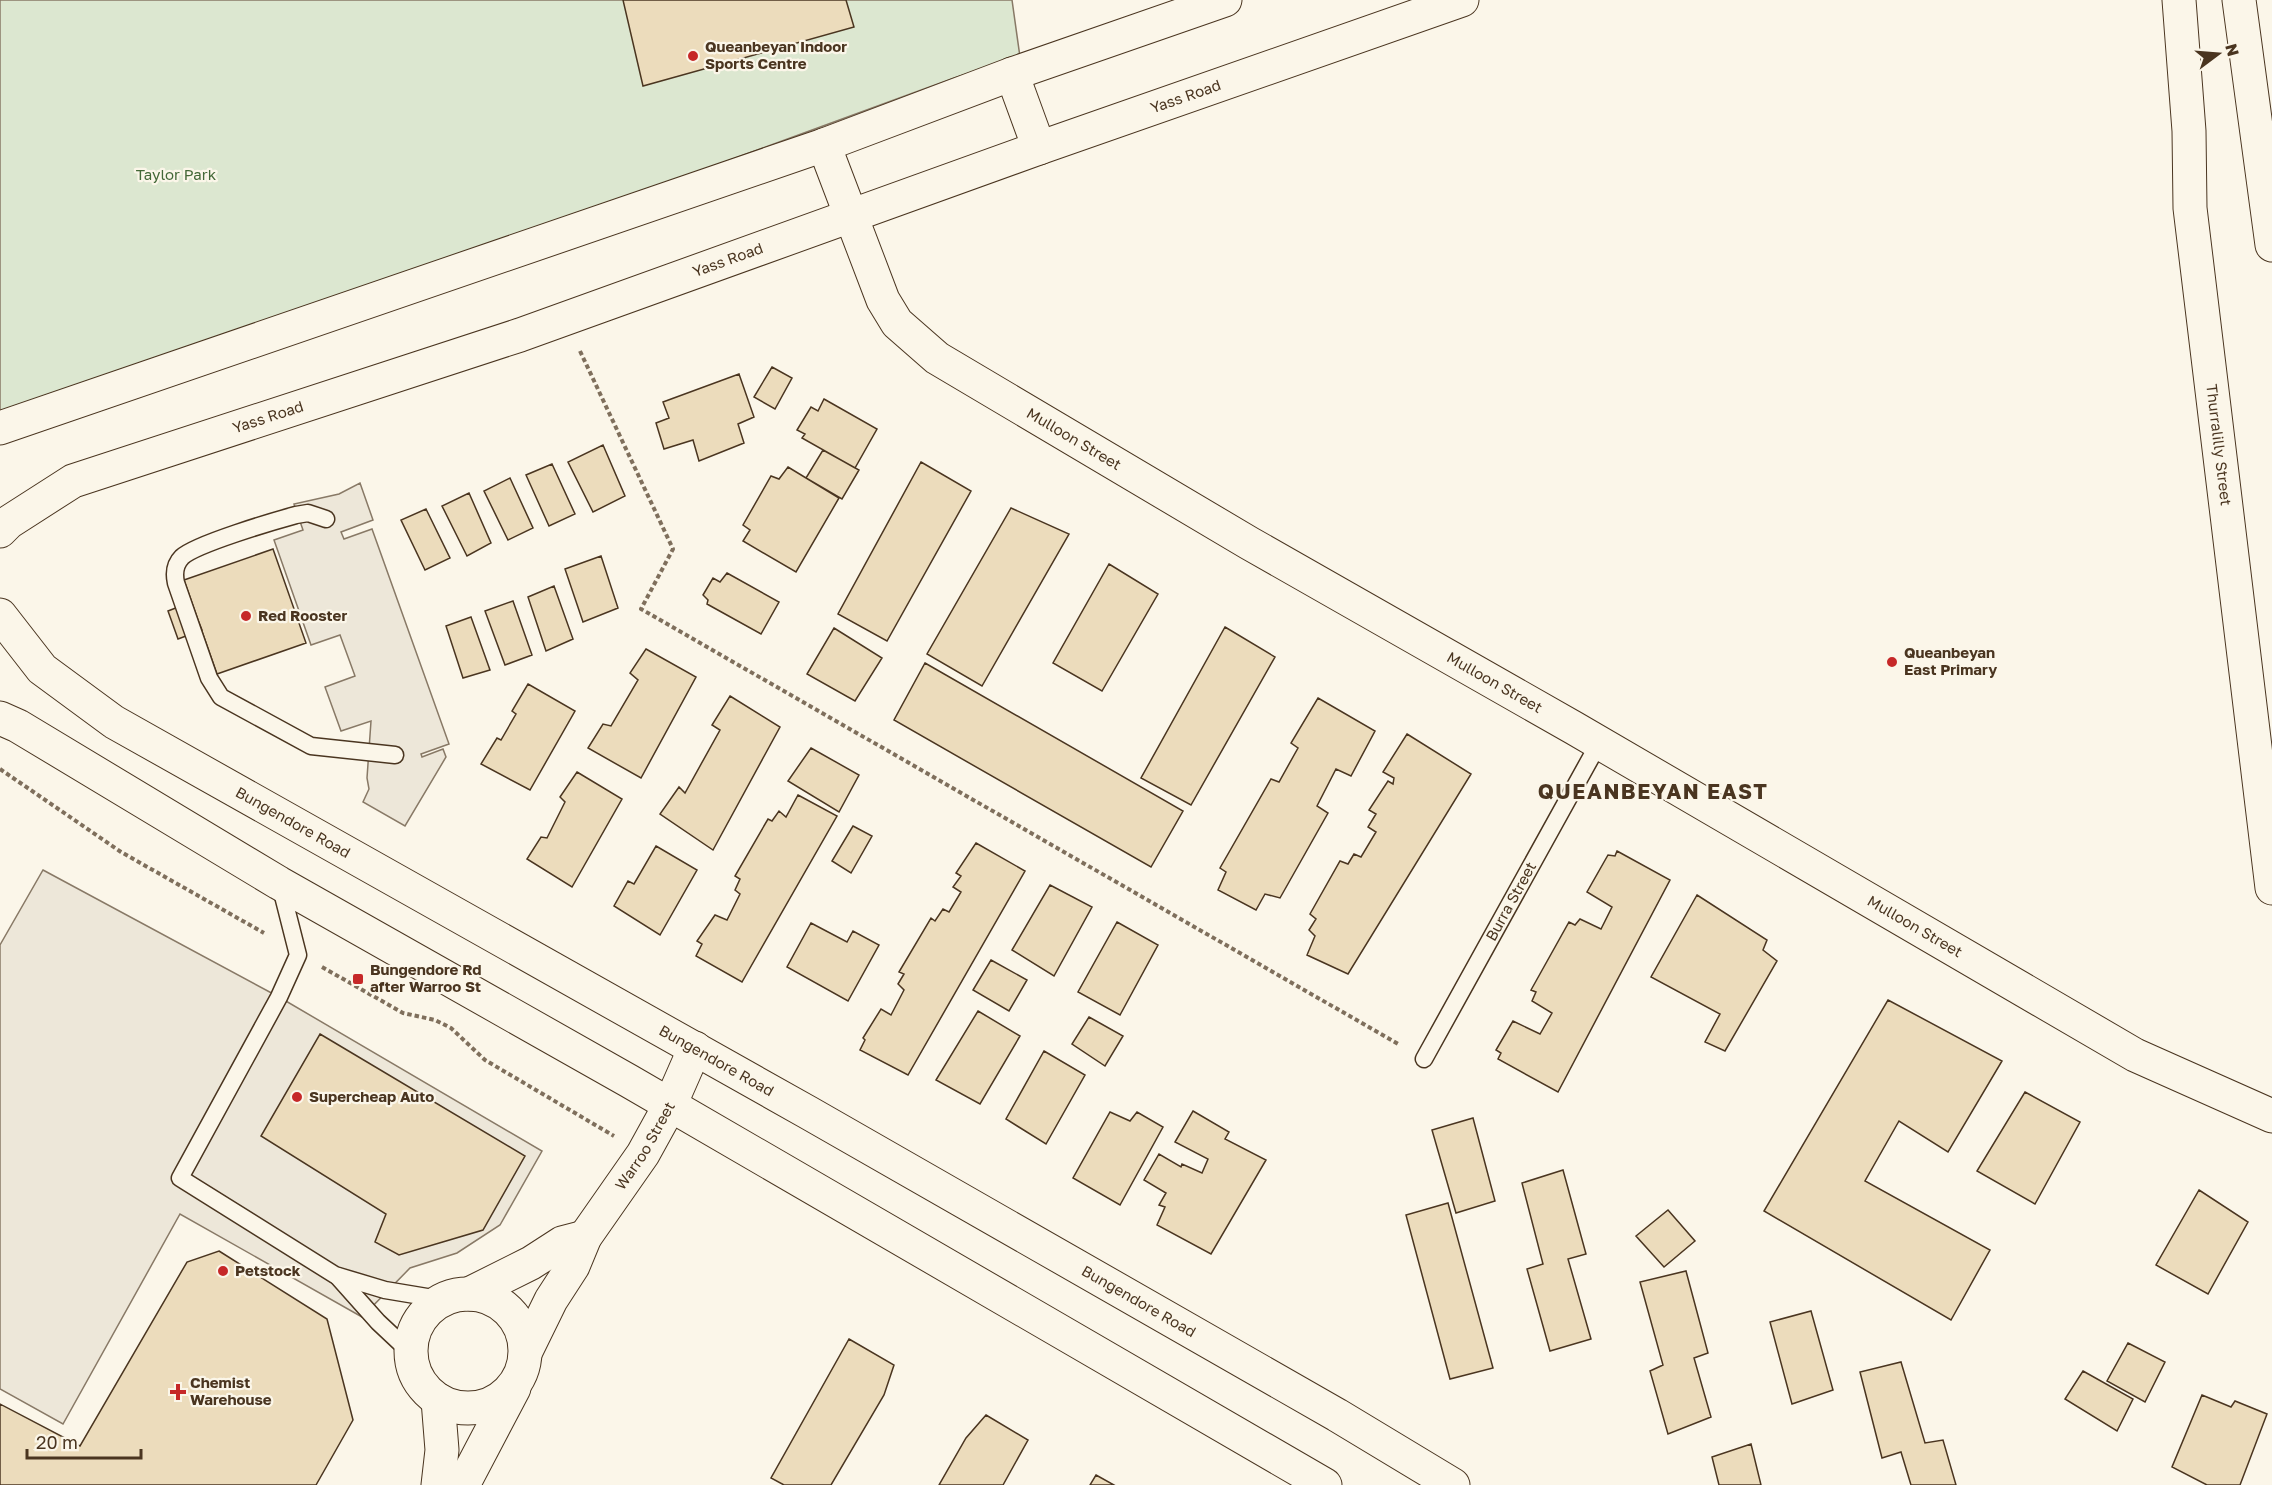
<svg xmlns="http://www.w3.org/2000/svg" width="2272" height="1485" font-family="'Golos Text',sans-serif">
  <style>
    .green { fill: #dce7d0; stroke: #887966; stroke-width: 1.5 }
    .parking { fill: #ede7d9; stroke: #887966; stroke-width: 1.5 }
    .building { fill: #ecdcbc; stroke: #4a3520; stroke-width: 1.5 }
    .lines { fill: none; stroke-linecap: round; stroke-linejoin: round }
    .service-casing { stroke: #4a3520; stroke-width: 19 }
    .minor-casing { stroke: #4a3520; stroke-width: 35 }
    .primary-casing { stroke: #4a3520; stroke-width: 35 }
    .trunk-casing { stroke: #4a3520; stroke-width: 35 }
    .path { stroke: #7f6f5c; stroke-width: 4; stroke-dasharray: 4.5 3; stroke-linecap: butt }
    .service { stroke: #fbf6e9; stroke-width: 16 }
    .minor { stroke: #fbf6e9; stroke-width: 33 }
    .primary { stroke: #fbf6e9; stroke-width: 33 }
    .trunk { stroke: #fbf6e9; stroke-width: 33 }
    .poi-dot { fill: #c62828; stroke: #fbf6e9; stroke-width: 2 }
    .labels { text-anchor: middle; stroke-width: 4.5; stroke-linejoin: round; paint-order: stroke }
    .poi-label { font-size: 15px; font-weight: bold; fill: #4a3520; stroke: #fbf6e9; text-anchor: start }
    .street-label { font-size: 15px; fill: #4a3520; stroke: #fbf6e9 }
    .park-label { font-size: 15px; fill: #436837; stroke: #fbf6e9 }
    .district-label { font-size: 21px; font-weight: bold; letter-spacing: 1.5px; fill: #4a3520; stroke: #fbf6e9 }
  </style>
  <rect width="100%" height="100%" fill="#fbf6e9"/>
  <path class="green" d="M0 0H1012L1020 57 954 78 45 411 0 415Z"/>
  <path class="parking" d="M360 483 373 520 341 532 344 539 372 529 449 744 421 754 422 757 443 749 446 757 405 826 363 802 369 789 367 778 371 721 341 731 325 687 355 676 340 635 311 645 274 540 303 530 294 504 339 494Z
    M43 870 279 997 542 1151 500 1225 457 1253 410 1268 362 1317 180 1214 63 1424 0 1389V945Z"/>
  <path class="building" d="M623 0H846L854 27 643 86Z
    M772 367 792 378 775 409 754 397Z
    M739 374 754 417 738 424 744 443 699 461 693 440 664 449 656 423 669 418 663 402Z
    M824 399 877 429 855 468 802 438 805 434 797 430 811 407 818 411Z
    M603 445 625 496 593 512 568 462Z
    M823 450 859 470 842 499 806 478Z
    M921 462 971 491 887 641 838 614Z
    M552 464 575 514 549 526 526 475Z
    M788 467 839 498 796 572 743 541 750 530 743 525 771 476 779 479Z
    M510 478 533 528 508 540 484 491Z
    M469 493 491 543 467 556 442 506Z
    M1011 508 1069 534 982 686 927 654Z
    M426 509 450 558 425 570 401 520Z
    M273 549 306 643 217 674 184 580Z
    M601 556 618 608 583 622 565 569Z
    M1109 564 1158 594 1102 691 1053 663Z
    M727 573 779 602 761 634 707 604 708 600 703 595 713 578 720 582Z
    M554 586 573 639 546 651 528 597Z
    M513 601 532 655 505 665 485 611Z
    M191 602 202 630 178 639 168 611Z
    M471 617 490 670 463 678 446 626Z
    M1225 627 1275 657 1191 805 1141 778Z
    M834 628 882 658 855 701 807 674Z
    M646 649 696 677 641 778 588 748 603 724 611 726 638 680 630 673Z
    M925 663 1183 811 1151 867 894 720Z
    M528 684 575 711 530 790 481 764 497 738 501 740 516 714 512 711Z
    M730 696 780 727 713 850 660 814 679 787 685 793 720 730 712 725Z
    M1318 698 1375 731 1351 776 1336 769 1317 806 1328 813 1280 898 1265 894 1256 910 1218 890 1226 872 1220 868 1271 779 1279 782 1298 748 1291 743Z
    M1407 734 1471 774 1348 974 1307 955 1315 936 1309 930 1316 919 1310 914 1340 861 1348 864 1354 854 1361 857 1376 832 1368 827 1376 814 1369 810 1388 781 1393 784 1394 778 1383 772Z
    M811 748 859 775 839 812 788 781Z
    M577 772 622 799 572 887 527 859 541 837 547 838 565 802 560 797Z
    M798 795 837 816 742 982 696 956 702 944 697 941 715 915 727 920 740 894 735 890 740 879 735 876 768 819 772 821 779 811 786 817Z
    M853 826 872 836 851 873 832 861Z
    M976 843 1025 871 908 1075 860 1050 865 1040 863 1038 881 1009 891 1015 904 990 898 984 904 974 899 972 931 918 935 921 943 909 949 912 961 892 953 887 961 876 956 873Z
    M656 846 697 870 660 935 614 906 628 881 634 884Z
    M1617 851 1670 880 1558 1092 1498 1059 1501 1053 1496 1050 1513 1021 1540 1034 1552 1013 1532 1001 1536 992 1531 990 1569 922 1575 925 1580 919 1601 929 1612 907 1587 892 1608 855 1615 856Z
    M1050 885 1092 907 1054 976 1012 950Z
    M1697 895 1767 940 1763 950 1777 961 1725 1051 1705 1042 1720 1014 1651 977Z
    M1117 922 1158 945 1120 1015 1078 992Z
    M811 923 847 942 853 931 879 945 848 1001 787 967Z
    M991 960 1027 980 1009 1011 973 990Z
    M1888 1000 2002 1061 1948 1152 1899 1121 1865 1181 1990 1250 1951 1320 1764 1211Z
    M978 1011 1020 1036 980 1104 936 1080Z
    M1089 1017 1123 1036 1105 1066 1072 1044Z
    M320 1034 525 1156 483 1230 399 1255 375 1242 386 1214 261 1136Z
    M1044 1051 1085 1075 1046 1144 1006 1119Z
    M2025 1092 2080 1122 2035 1204 1977 1171Z
    M1193 1111 1229 1132 1225 1139 1266 1160 1211 1254 1157 1225 1165 1207 1159 1205 1166 1193 1144 1180 1159 1154 1181 1167 1182 1164 1202 1173 1208 1159 1175 1142Z
    M1110 1112 1130 1121 1137 1112 1163 1127 1120 1205 1073 1178Z
    M1473 1118 1495 1201 1456 1213 1432 1130Z
    M1563 1170 1586 1254 1568 1259 1591 1339 1550 1351 1527 1269 1543 1264 1522 1183Z
    M2199 1190 2248 1222 2208 1294 2156 1265Z
    M1448 1203 1493 1368 1450 1379 1406 1215Z
    M1668 1210 1695 1241 1664 1267 1636 1236Z
    M219 1251 327 1319 353 1420 316 1485H0V1404L80 1446 187 1262Z
    M1686 1271 1708 1353 1694 1358 1711 1417 1668 1434 1650 1371 1663 1365 1640 1282Z
    M1811 1311 1833 1390 1792 1404 1770 1322Z
    M849 1339 894 1365 884 1395 831 1485H784L771 1478Z
    M2128 1343 2165 1362 2145 1402 2107 1381Z
    M1901 1362 1925 1443 1943 1440 1956 1485H1911L1901 1452 1882 1458 1860 1372Z
    M2083 1371 2133 1399 2117 1431 2065 1399Z
    M2202 1395 2231 1407 2235 1401 2267 1414 2240 1485H2207L2172 1467Z
    M986 1415 1028 1440 1003 1485H939L966 1438Z
    M1751 1444 1761 1485H1719L1712 1457Z
    M1096 1475 1114 1485H1090Z"/>
  <g class="lines">
    <g class="service-casing">
      <g id="service">
        <path d="M326 519 308 513 296 515C274 521 196 544 182 557 175 564 174 574 176 583L209 678 221 697 311 746 395 755"/>
        <path d="M280 884 298 955 279 997 180 1178 335 1275 385 1290 445 1300"/>
        <path id="s1" d="M1424 1059 1599 743"/>
        <path d="M337 1276 378 1322 411 1353"/>
      </g>
    </g>
    <g class="minor-casing">
      <g id="minor">
        <path id="s2" d="M2179 0 2189 131 2190 208 2272 888"/>
        <path d="M2239 0 2272 245"/>
        <path id="s3" d="M824 145 883 300 897 323 937 358 1249 543 1574 728 2135 1055 2272 1116"/>
        <circle cx="468" cy="1351" r="57"/>
        <path d="M469 1294 531 1263 562 1243 585 1237"/>
        <path id="s4" d="M526 1351 551 1300 573 1266 585 1237 643 1154 670 1105 695 1048"/>
        <path d="M438 1485 442 1450 438 1400"/>
        <path d="M463 1485 514 1388"/>
      </g>
    </g>
    <g class="primary-casing">
      <g id="primary">
        <path d="M1012 74 1039 148"/>
        <path d="M0 428 824 145 1012 74 1225 0"/>
        <path id="s5" d="M0 531 9 522 73 481 520 335 1039 148 1462 0"/>
      </g>
    </g>
    <g class="trunk-casing">
      <g id="trunk">
        <path id="s6" d="M0 615 42 669 114 722 809 1113 1337 1415 1453 1485"/>
        <path d="M0 718 18 726 279 883 629 1081 1325 1485"/>
      </g>
    </g>
    <path class="path" d="M580 351 673 549 641 609 1400 1045
      M0 769 121 852 264 933
      M322 967 403 1013 435 1020 451 1028 485 1060 614 1136"/>
    <use href="#service" class="service"/>
    <use href="#minor" class="minor"/>
    <use href="#primary" class="primary"/>
    <use href="#trunk" class="trunk"/>
  </g>
  <g class="poi-dot">
    <circle cx="693" cy="56" r="6"/>
    <circle cx="246" cy="616" r="6"/>
    <circle cx="1892" cy="662" r="6"/>
    <rect x="352" y="973" width="12" height="12" rx="3"/>
    <circle cx="297" cy="1097" r="6"/>
    <circle cx="223" cy="1271" r="6"/>
    <path d="M175 1383h6v6h6v6h-6v6h-6v-6h-6v-6h6z"/>
  </g>
  <g class="labels">
    <g class="poi-label">
      <text x="705" y="52">Queanbeyan Indoor<tspan x="705" dy="17">Sports Centre</tspan></text>
      <text x="258" y="621">Red Rooster</text>
      <text x="1904" y="658">Queanbeyan<tspan x="1904" dy="17">East Primary</tspan></text>
      <text x="370" y="975">Bungendore Rd<tspan x="370" dy="17">after Warroo St</tspan></text>
      <text x="309" y="1102">Supercheap Auto</text>
      <text x="235" y="1276">Petstock</text>
      <text x="190" y="1388">Chemist<tspan x="190" dy="17">Warehouse</tspan></text>
    </g>
    <g class="street-label">
      <text dy="5" stroke="none"><textPath href="#s5" startOffset="1266">Yass Road</textPath></text>
      <text dy="5" stroke="none"><textPath href="#s5" startOffset="780">Yass Road</textPath></text>
      <text dy="5" stroke="none"><textPath href="#s5" startOffset="294">Yass Road</textPath></text>
      <text dy="5" stroke="none"><textPath href="#s3" startOffset="405">Mulloon Street</textPath></text>
      <text dy="5" stroke="none"><textPath href="#s2" startOffset="447">Thurralilly Street</textPath></text>
      <text dy="5" stroke="none"><textPath href="#s3" startOffset="891">Mulloon Street</textPath></text>
      <text dy="5" stroke="none"><textPath href="#s6" startOffset="363">Bungendore Road</textPath></text>
      <text dy="5" stroke="none"><textPath href="#s1" startOffset="180">Burra Street</textPath></text>
      <text dy="5" stroke="none"><textPath href="#s3" startOffset="1377">Mulloon Street</textPath></text>
      <text dy="5" stroke="none"><textPath href="#s6" startOffset="849">Bungendore Road</textPath></text>
      <text dy="5" stroke="none"><textPath href="#s4" startOffset="238">Warroo Street</textPath></text>
      <text dy="5" stroke="none"><textPath href="#s6" startOffset="1335">Bungendore Road</textPath></text>
    </g>
    <g class="park-label">
      <text x="176" y="180">Taylor Park</text>
    </g>
    <g class="district-label">
      <text x="1653" y="799">QUEANBEYAN EAST</text>
    </g>
  </g>
  <g transform="translate(2218 54) rotate(74)" stroke="#fbf6e9" stroke-width="4.5" paint-order="stroke">
  <path d="M0-4.5L10 22L0 15L-10 22Z" fill="#4a3520"/>
  <text y="-9" font-size="16" font-weight="bold" text-anchor="middle" fill="#4a3520">N</text>
  </g>
  <path d="M27 1449v9h114v-9" fill="none" stroke="#4a3520" stroke-width="3"/>
  <text x="36" y="1449" font-size="18" fill="#4a3520" stroke="#fbf6e9" stroke-width="4.5" paint-order="stroke">20 m</text>
</svg>
